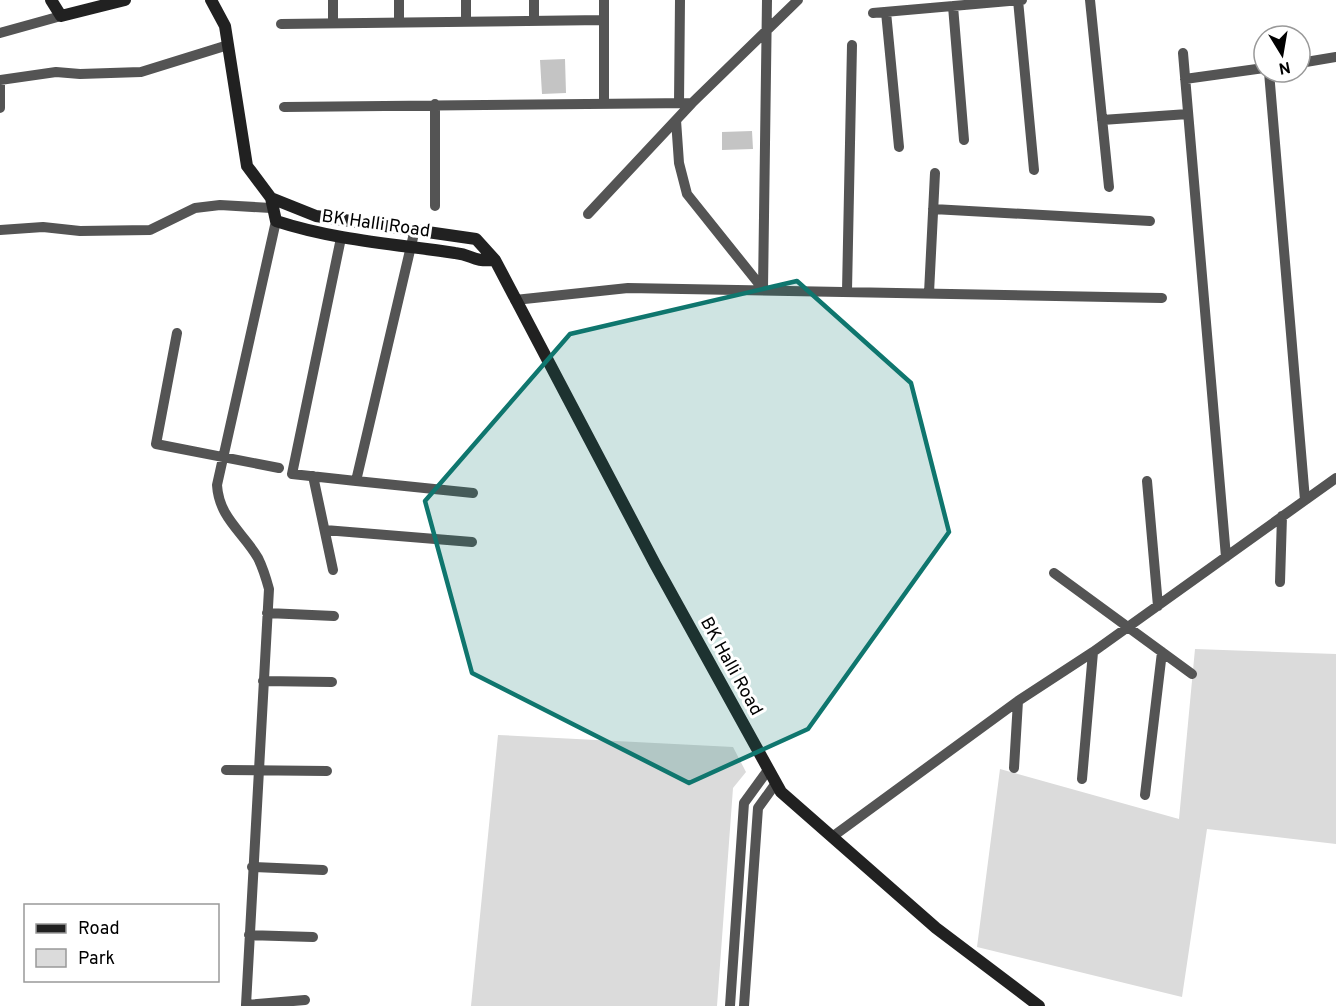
<svg xmlns="http://www.w3.org/2000/svg" width="1336" height="1006" font-family="Overpass,sans-serif">
  <style>
    .green { fill: #dbdbdb }
    .building { fill: #c4c4c4 }
    .lines { fill: none; stroke-linecap: round; stroke-linejoin: round }
    .minor { stroke: #545454; stroke-width: 10 }
    .secondary { stroke: #212121; stroke-width: 12 }
    .marked { fill: #0f766e; fill-opacity: 0.2; stroke: #0f766e; stroke-width: 4.5; stroke-linejoin: round }
    .labels { text-anchor: middle; stroke-width: 6; stroke-linejoin: round; paint-order: stroke }
    .street-label { font-size: 18px; fill: #000; stroke: #fff }
  </style>
  <rect width="100%" height="100%" fill="#fff"/>
  <path class="green" d="M1195 649 1336 654V844L1207 829 1182 997 977 947 1000 769 1179 819Z
    M498 735 733 747 746 772 733 788 717 1006H471Z"/>
  <path class="building" d="M565 59 566 93 542 94 540 60Z
    M752 131 753 149 722 150V132Z"/>
  <g class="lines">
    <path class="minor" d="M534 0V21
      M604 0V103
      M1018 0 1034 170
      M1090 0 1109 187
      M953 6 964 140
      M886 12 899 147
      M873 13 1022 0
      M466 22V0
      M333 23V0
      M399 23V0
      M281 24 604 20
      M0 33 61 16
      M1183 53 1226 557
      M1300 63 1336 57
      M1269 72 1305 500
      M1185 79 1264 68
      M679 103 680 0
      M435 104V206
      M284 107 692 103
      M0 108V80L56 72 80 74 141 72 228 45
      M676 120 679 163 687 194 763 289
      M1102 120 1188 114
      M933 209 1150 221
      M588 214 692 103 798 0
      M276 221 217 485C219 518 243 532 258 558 263 568 266 578 269 589L246 1005 305 1000
      M415 229 356 481 473 493
      M0 230 43 227 80 231 150 230 195 208 220 205 271 208
      M341 238 292 474 356 481
      M763 289 767 0
      M847 291 852 45
      M929 293 935 173
      M515 300 628 288 1162 298
      M177 333 156 444 279 468
      M313 476 333 570
      M1147 481 1158 606
      M325 530 472 542
      M1054 573 1192 674
      M1280 582 1282 516
      M267 613 334 616
      M263 681 332 682
      M1014 768 1018 701
      M226 770 327 771
      M1082 779 1093 652
      M1145 795 1162 652
      M832 837 1018 701 1093 652 1336 478
      M252 867 323 870
      M249 935 313 937
      M730 1006 744 803 768 770
      M744 1006 758 808 776 783"/>
    <path class="secondary" d="M51 0 61 16 125 0
      M211 0 225 26 247 166 271 198 316 216 476 239 495 260 655 564 781 792 936 928 1039 1006
      M271 198 276 221C334 240 394 244 455 253 474 255 471 262 495 260"/>
  </g>
  <path class="marked" d="M797 281 911 383 949 532 808 729 689 783 472 673 425 501 570 334Z"/>
  <g class="labels">
    <g class="street-label">
      <text transform="translate(376 223) rotate(8)" y="6">BK Halli Road</text>
      <text transform="translate(732 666) rotate(61)" y="6">BK Halli Road</text>
    </g>
  </g>
  <rect x="24" y="904" width="195" height="78" fill="#ffffff" stroke="#999999" stroke-width="1.5"/>
  <rect x="36" y="924" width="30" height="9" fill="#212121" stroke="#999999" stroke-width="1.5"/>
  <text x="78" y="934" font-size="18" fill="#000000">Road</text>
  <rect x="36" y="949" width="30" height="18" fill="#dbdbdb" stroke="#999999" stroke-width="1.5"/>
  <text x="78" y="964" font-size="18" fill="#000000">Park</text>
  <g transform="translate(1282 54) rotate(169)"><circle r="28" fill="#ffffff" stroke="#999999" stroke-width="1.5"/>
  <path d="M0-4.5L10 22L0 15L-10 22Z" fill="#000000"/>
  <text y="-9" font-size="16" font-weight="bold" text-anchor="middle" fill="#000000">N</text>
  </g>
</svg>
